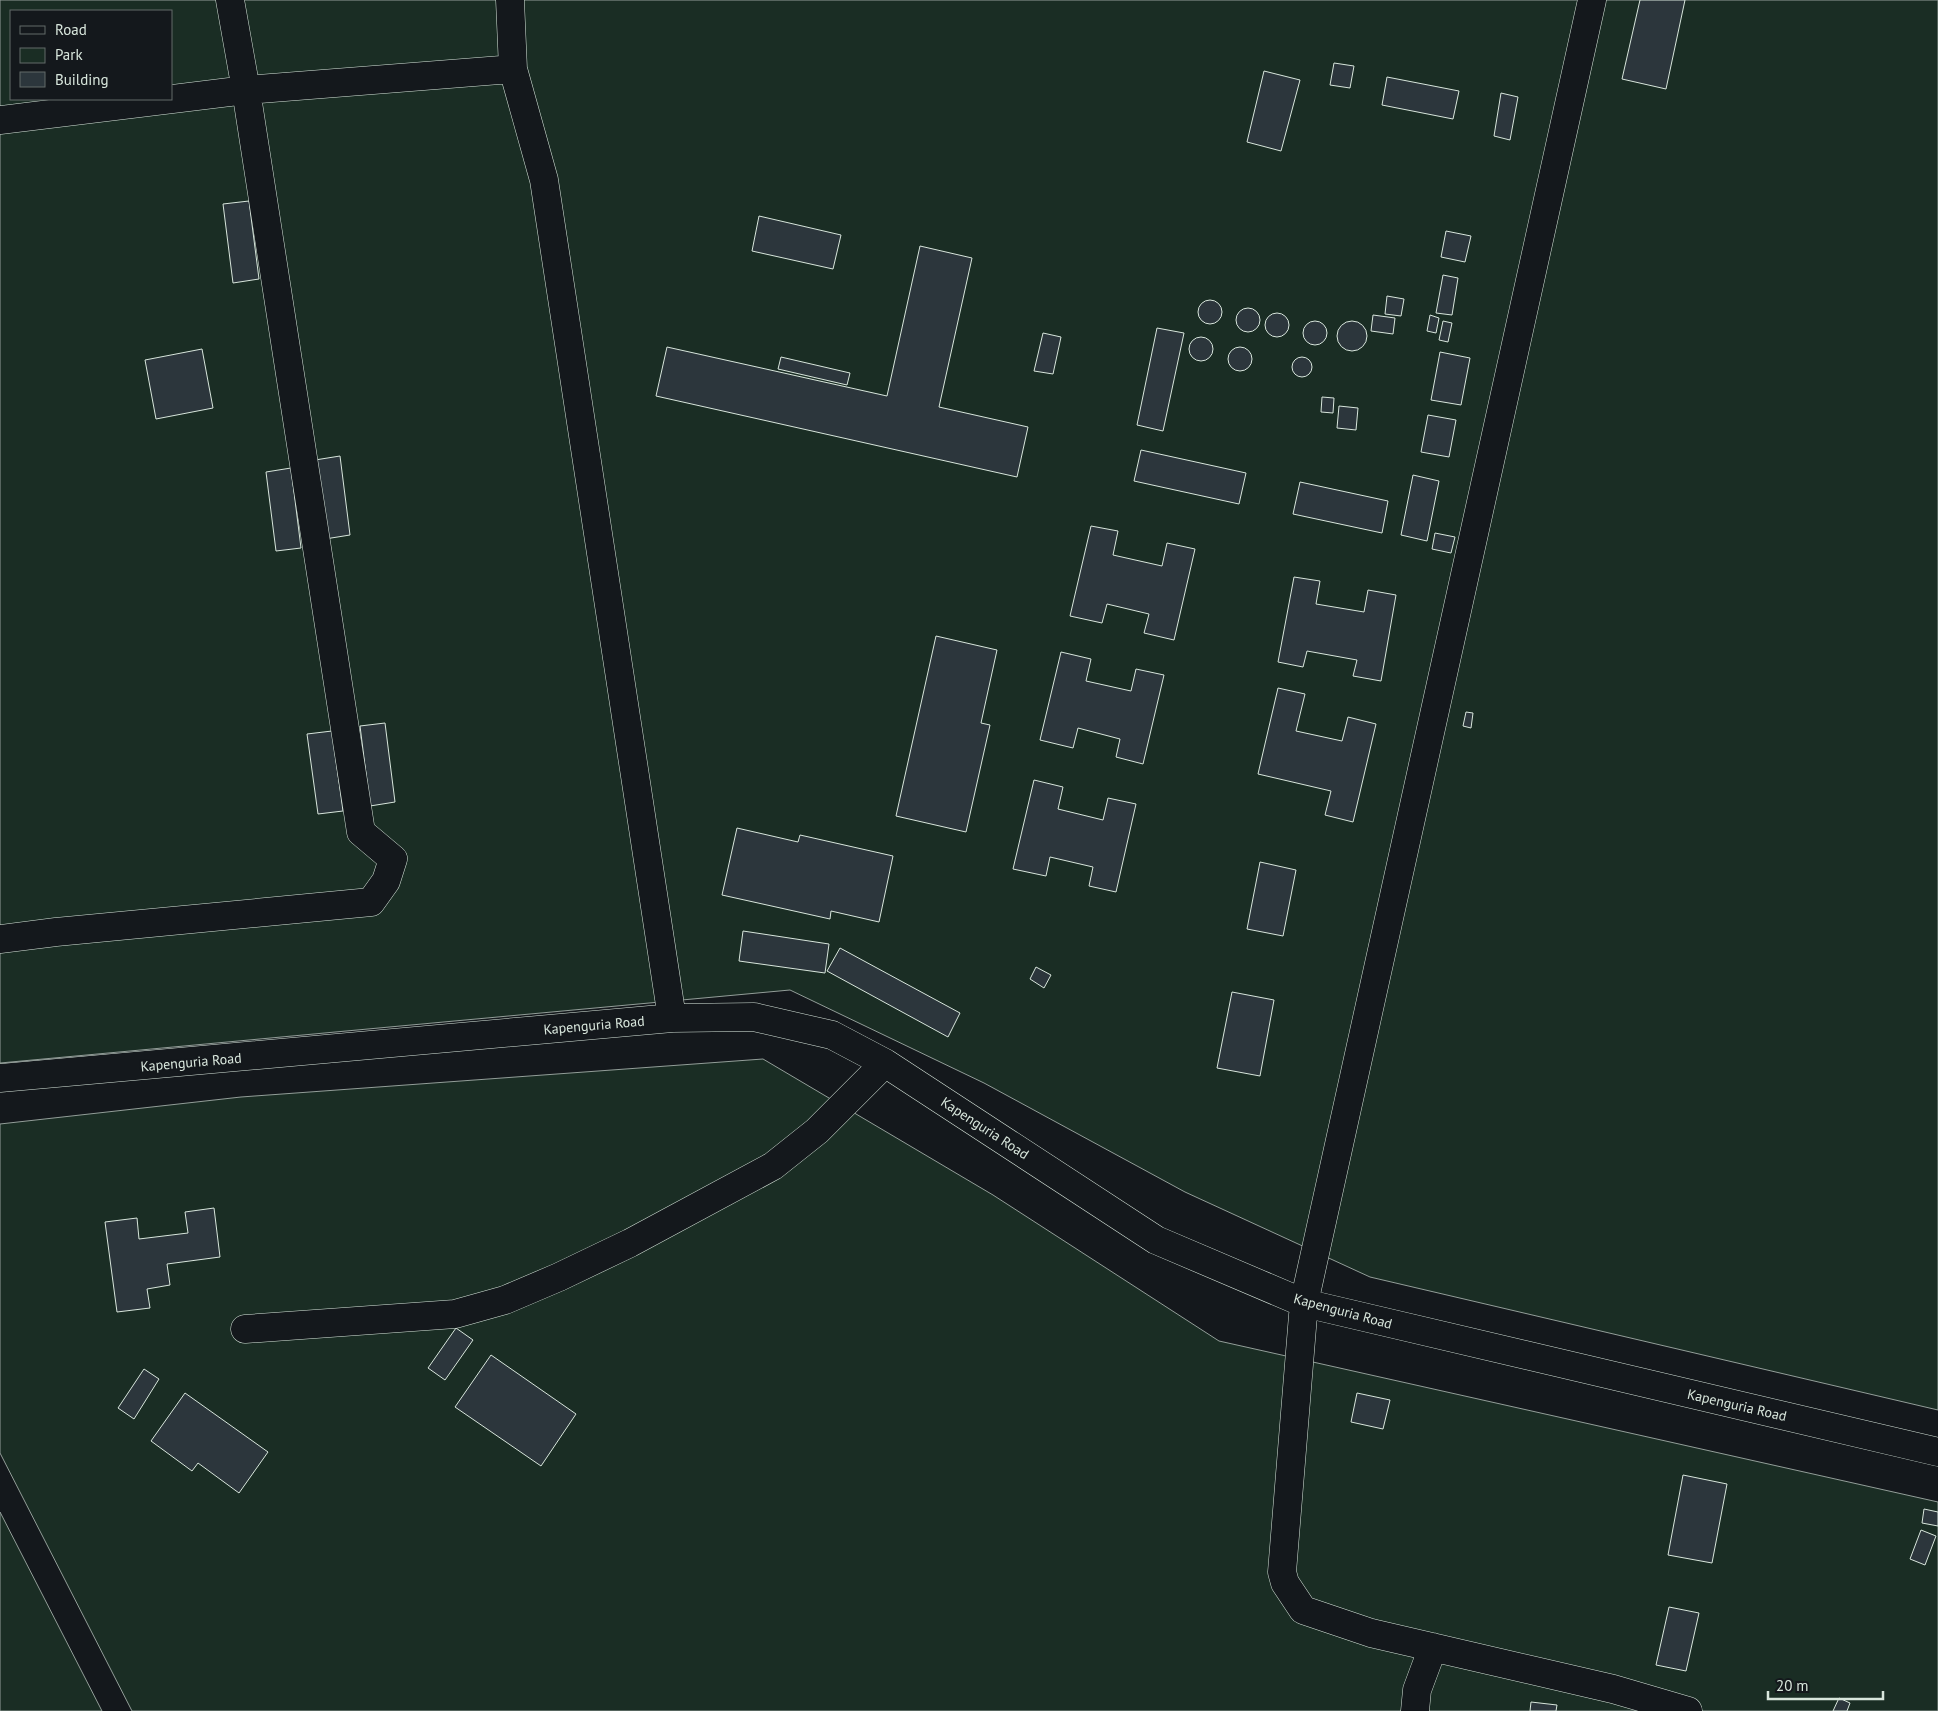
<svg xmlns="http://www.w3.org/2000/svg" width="1938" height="1711" font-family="'PT Sans',sans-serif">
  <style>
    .green { fill: #1a2d24; stroke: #939e99; fill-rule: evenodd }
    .building { fill: #2c363c; stroke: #d8e6dc }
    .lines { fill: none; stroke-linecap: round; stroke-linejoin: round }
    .minor-casing { stroke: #d8e6dc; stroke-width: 29 }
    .minor { stroke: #14181c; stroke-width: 28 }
    .labels { text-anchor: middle; stroke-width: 4; stroke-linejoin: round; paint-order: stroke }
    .street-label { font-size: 14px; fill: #d8e6dc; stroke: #14181c }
  </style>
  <rect width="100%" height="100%" fill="#14181c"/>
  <path class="green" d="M0 0H1938V1410L1370 1277 1185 1192 984 1083 790 990 0 1063ZM11 11H171V99H11Z
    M763 1059 993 1195 1219 1341 1938 1502V1711H132L0 1453V1124L241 1097Z
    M0 1512 102 1711H0Z"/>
  <path class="building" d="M1640 0H1685L1666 89 1622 79Z
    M1334 63 1354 66 1350 88 1330 85Z
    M1264 71 1300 80 1281 151 1247 142Z
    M1387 77 1459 91 1453 119 1382 105Z
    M1501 93 1518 97 1510 140 1494 136Z
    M249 201 259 279 233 283 223 204Z
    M759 216 841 235 833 269 752 251Z
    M1446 231 1471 236 1465 262 1441 257Z
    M920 246 972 258 939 407 1028 427 1017 477 656 396 667 347 887 396Z
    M1443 275 1458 278 1452 315 1436 313Z
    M1387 296 1404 299 1401 316 1385 314Z
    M1198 312a12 12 0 1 1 24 0a12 12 0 1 1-24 0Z
    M1236 320a12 12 0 1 1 24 0a12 12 0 1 1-24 0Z
    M1265 325a12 12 0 1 1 24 0a12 12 0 1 1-24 0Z
    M1373 315 1395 318 1393 334 1371 331Z
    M1430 315 1439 318 1436 333 1427 331Z
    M1303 333a12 12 0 1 1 24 0a12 12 0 1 1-24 0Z
    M1443 321 1452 323 1448 342 1439 340Z
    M1337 336a15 15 0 1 1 30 0a15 15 0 1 1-30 0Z
    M1157 328 1184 333 1163 431 1137 425Z
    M1043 333 1061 337 1053 374 1034 371Z
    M1189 349a12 12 0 1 1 24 0a12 12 0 1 1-24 0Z
    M1228 359a12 12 0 1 1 24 0a12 12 0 1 1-24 0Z
    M202 349 213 408 156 419 145 360Z
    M1440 352 1470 358 1461 405 1431 400Z
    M1292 367a10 10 0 1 1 20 0a10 10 0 1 1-20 0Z
    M781 357 850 373 847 385 778 369Z
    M1322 397 1334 398 1333 413 1321 412Z
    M1339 406 1358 408 1356 430 1337 428Z
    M1428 415 1456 420 1449 457 1421 452Z
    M1141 450 1246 473 1239 504 1134 481Z
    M340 456 350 535 325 539 315 460Z
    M291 468 301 548 276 551 266 472Z
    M1413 475 1439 481 1427 541 1401 535Z
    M1300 482 1388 501 1382 533 1293 514Z
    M1091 526 1118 531 1113 555 1162 566 1167 543 1195 549 1174 640 1144 633 1149 614 1107 604 1102 623 1070 616Z
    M1435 533 1455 537 1451 553 1432 549Z
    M1294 577 1320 581 1316 604 1364 612 1368 590 1396 595 1381 681 1353 676 1357 660 1307 651 1303 667 1278 662Z
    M936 636 997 650 981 723 990 725 966 832 896 816Z
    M1061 652 1091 659 1086 681 1131 691 1136 669 1164 675 1143 764 1116 757 1120 739 1078 728 1073 748 1040 740Z
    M1278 688 1305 694 1296 731 1342 741 1348 717 1376 724 1353 822 1325 815 1331 791 1258 774Z
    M1466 712 1473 713 1471 728 1463 726Z
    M385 723 395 802 370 806 360 726Z
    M332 731 343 811 318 814 307 734Z
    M1034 780 1063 787 1058 809 1103 820 1108 798 1136 804 1116 892 1089 886 1093 867 1050 857 1046 876 1013 869Z
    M737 828 798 842 800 835 893 856 879 922 831 911 830 919 722 895Z
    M1260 862 1296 870 1283 936 1247 929Z
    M743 931 829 944 825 973 739 961Z
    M840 948 960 1013 948 1037 827 971Z
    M1036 967 1051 975 1044 988 1030 979Z
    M1232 992 1274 1000 1260 1076 1217 1068Z
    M214 1208 220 1257 167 1264 170 1285 147 1289 150 1308 117 1312 105 1222 137 1218 139 1239 188 1233 185 1212Z
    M456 1328 473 1340 445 1380 428 1368Z
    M491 1355 576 1414 541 1466 455 1407Z
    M144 1369 159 1379 134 1419 118 1408Z
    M185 1393 268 1452 239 1493 198 1463 192 1471 151 1441Z
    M1357 1393 1390 1400 1383 1429 1351 1422Z
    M1683 1475 1727 1484 1712 1563 1668 1555Z
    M1924 1509 1938 1512V1526L1922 1523Z
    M1921 1530 1936 1536 1925 1565 1910 1559Z
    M1669 1607 1699 1613 1686 1671 1656 1665Z
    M1839 1698 1850 1703 1847 1711H1833Z
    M1531 1702 1557 1705 1556 1711H1530Z"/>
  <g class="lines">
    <g class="minor-casing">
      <path id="minor" d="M510 0 513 69 544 180 672 1018
        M1592 0 1304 1303 1282 1572 1285 1583 1303 1610 1371 1633 1613 1689 1688 1711
        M0 120 246 90 513 69
        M0 939 56 932 371 902 386 881 393 859 361 832 246 90 230 0
        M0 1078 672 1018 754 1017 832 1035 885 1063 1156 1240 1304 1303 1938 1452
        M245 1329 455 1314 505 1300 559 1277 630 1243 773 1166 817 1131 885 1063
        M1415 1711 1417 1690 1433 1647"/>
    </g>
    <use href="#minor" class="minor"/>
  </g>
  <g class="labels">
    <g class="street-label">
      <text transform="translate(594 1025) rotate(-5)" y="5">Kapenguria Road</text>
      <text transform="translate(191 1062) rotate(-5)" y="5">Kapenguria Road</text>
      <text transform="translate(985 1128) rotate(33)" y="5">Kapenguria Road</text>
      <text transform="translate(1343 1311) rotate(15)" y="5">Kapenguria Road</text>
      <text transform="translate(1737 1405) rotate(13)" y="5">Kapenguria Road</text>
    </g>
  </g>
  <rect x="10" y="10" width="162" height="90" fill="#14181c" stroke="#626a69"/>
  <rect x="20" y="26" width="25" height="8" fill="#14181c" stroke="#626a69"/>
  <text x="55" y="35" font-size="15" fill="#d8e6dc">Road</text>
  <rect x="20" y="48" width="25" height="15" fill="#1a2d24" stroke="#626a69"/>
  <text x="55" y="60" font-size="15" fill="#d8e6dc">Park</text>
  <rect x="20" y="72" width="25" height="15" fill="#2c363c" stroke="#626a69"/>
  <text x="55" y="85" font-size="15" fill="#d8e6dc">Building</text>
  <path d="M1768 1691v8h115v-8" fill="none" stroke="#d8e6dc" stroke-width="2.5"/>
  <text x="1776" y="1691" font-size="15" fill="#d8e6dc" stroke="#14181c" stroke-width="4" paint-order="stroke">20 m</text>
</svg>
